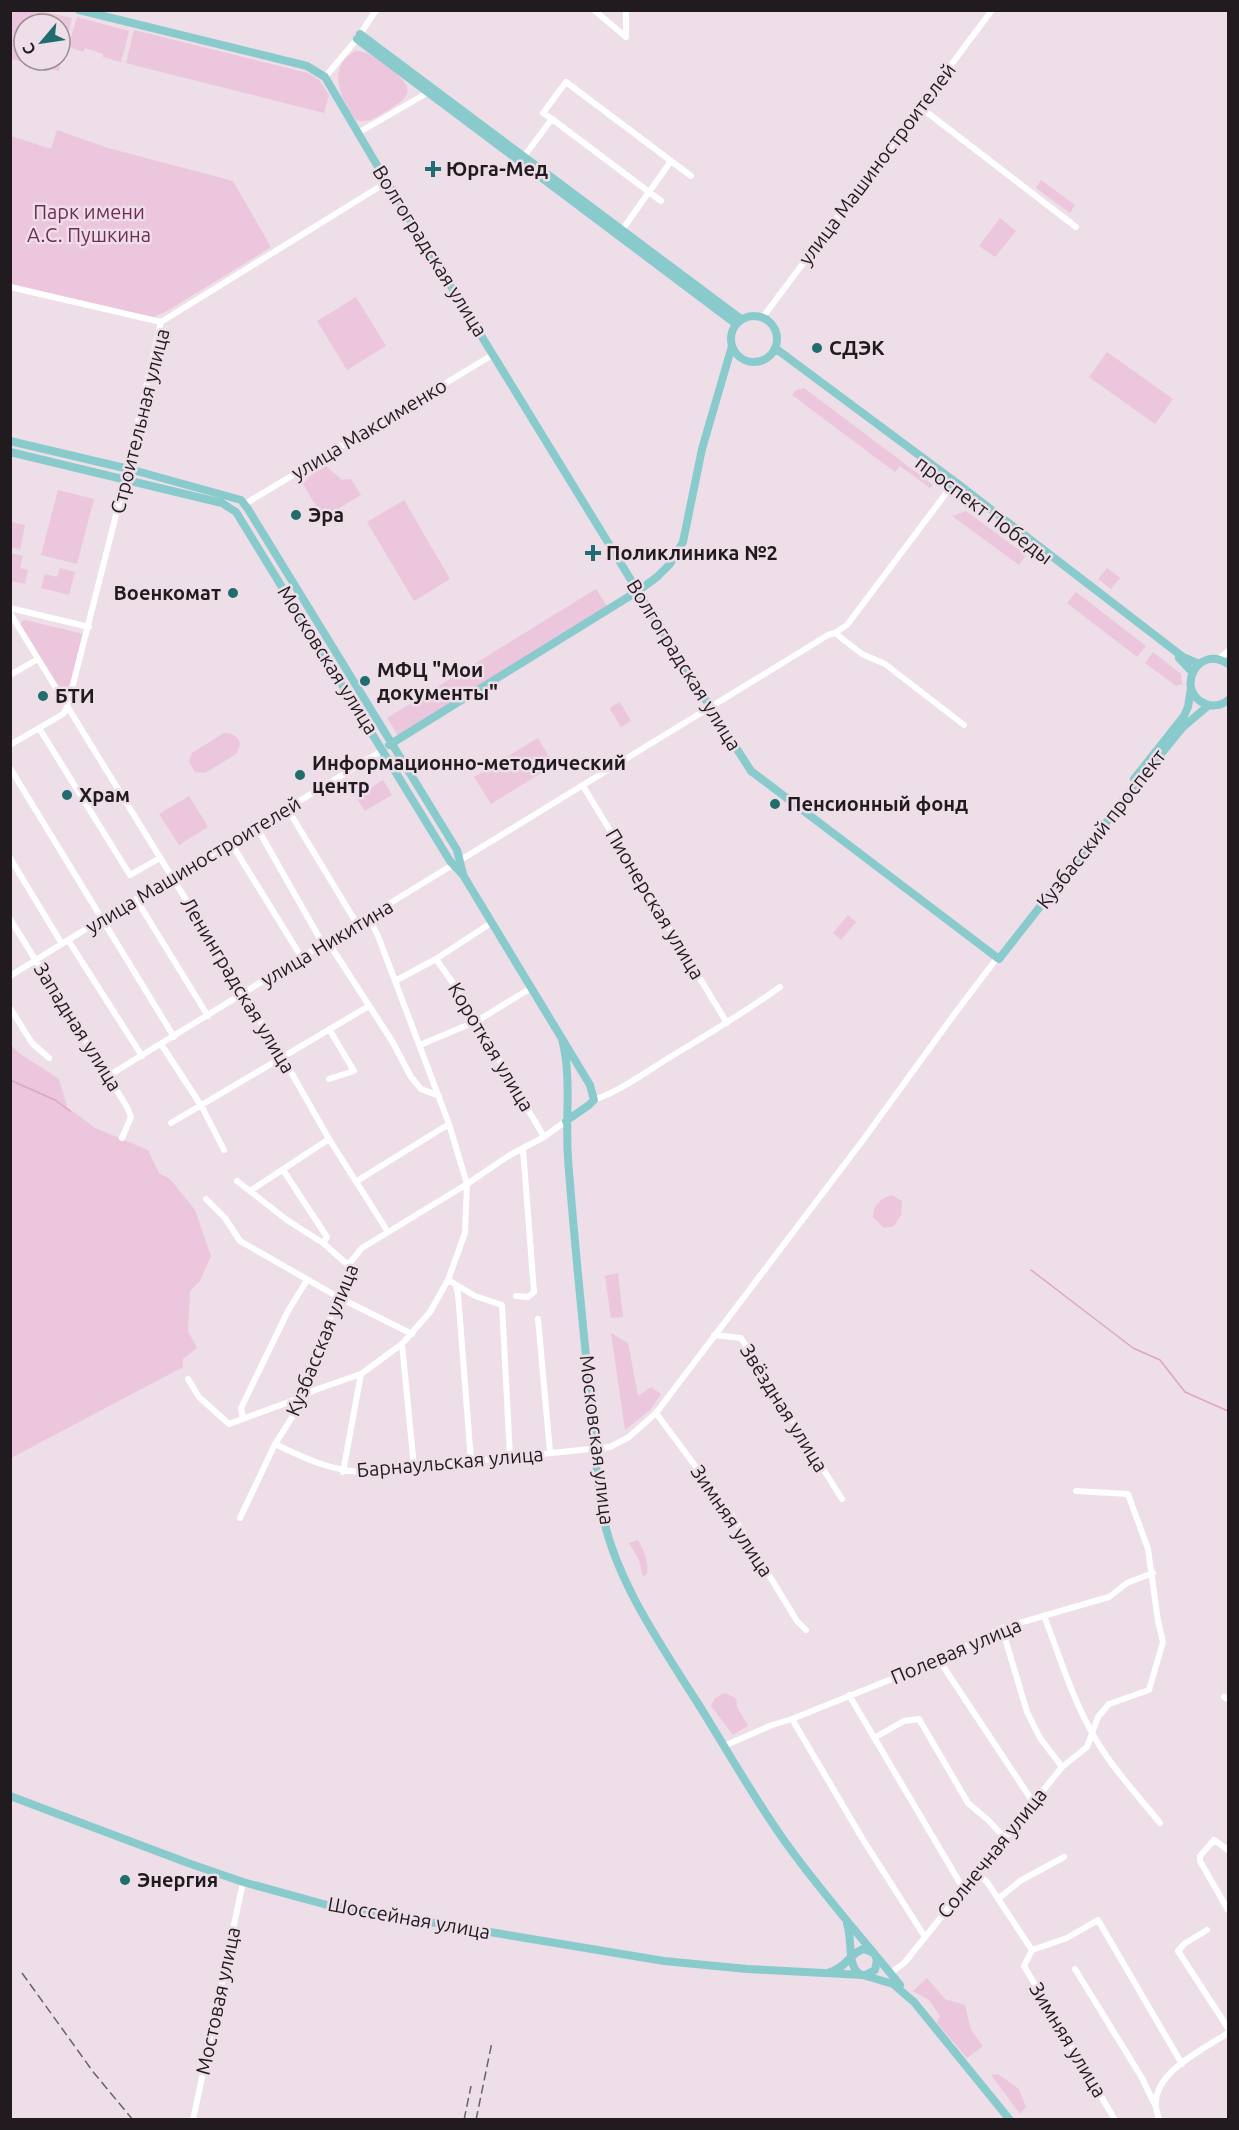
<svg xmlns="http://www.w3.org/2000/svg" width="1239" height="2130" font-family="Ubuntu,sans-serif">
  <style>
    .green { fill: #ebc6dc; fill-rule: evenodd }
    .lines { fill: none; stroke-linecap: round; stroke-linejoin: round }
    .stream { stroke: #dea5c8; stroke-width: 1.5 }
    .minor { stroke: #fff; stroke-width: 6 }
    .major { stroke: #89cbcd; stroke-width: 8 }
    .rail { stroke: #6b6268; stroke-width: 1.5; stroke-dasharray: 9 4.5; stroke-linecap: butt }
    .poi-dot { fill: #206c6e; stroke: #eedee7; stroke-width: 2 }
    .labels { text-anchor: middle; stroke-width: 5; stroke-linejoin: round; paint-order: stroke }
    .street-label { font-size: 20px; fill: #211b1f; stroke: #eedee7 }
    .poi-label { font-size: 20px; font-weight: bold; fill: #211b1f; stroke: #eedee7; text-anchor: start }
    .park-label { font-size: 20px; fill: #6f2c59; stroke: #eedee7 }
  </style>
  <rect width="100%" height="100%" fill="#eedee7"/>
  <path class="green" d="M12 11H40L72 18 59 71 11 59ZM24 24H60V60H24Z
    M77 17 129 31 121 62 103 57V54L85 48 84 52 68 47Z
    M134 30 308 73 319 80 329 95 324 113 126 63Z
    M356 51C368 51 375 58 385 65 415 87 416 95 383 113 373 119 367 123 356 120 341 100 325 66 356 51Z
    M57 130 108 148 233 181 271 247 167 311 152 318 11 284V136L51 149Z
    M1041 180 1075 205 1070 213 1036 188Z
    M1000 218 1016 231 995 257 979 246Z
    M356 297 386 346 347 370 317 321Z
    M1107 352 1173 399 1155 424 1089 377Z
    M804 388 933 485 930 488 900 466 895 472 792 395 796 390Z
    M326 466 342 480 351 479 361 495 323 518 303 484 310 476Z
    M58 490 94 499 77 564 41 555Z
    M404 500 450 579 414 601 367 522Z
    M966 511 1026 555 1019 565 952 516Z
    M11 522 25 525 20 550 11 547Z
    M11 553 23 556 20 568 28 570 25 584 11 581Z
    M60 568 75 572 69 595 41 588 45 574 57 577Z
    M1107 568 1120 578 1111 589 1098 579Z
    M596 589 608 608 399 737 387 718Z
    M1076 592 1146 646 1137 657 1067 603Z
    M25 620 83 634 68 693 64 695H61L20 625 22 621Z
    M1153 652 1181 674 1182 684 1176 686 1145 663Z
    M620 702 631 721 621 727 610 709 611 707Z
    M224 733C237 733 245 742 236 754L205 773 195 772 189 762 192 753Z
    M538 738 554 765 491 804 474 777Z
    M383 780 392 795 365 811 356 797Z
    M189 796 208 827 179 845 159 814Z
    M848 915 856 922 841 940 833 933Z
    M10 1044 19 1053 59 1079 67 1107 95 1128 148 1150 159 1173 170 1179 195 1210 211 1256 200 1281 190 1291 188 1331 197 1348 183 1359V1367L11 1458Z
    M892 1195 902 1201 901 1215 894 1226 884 1228 873 1217C873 1205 881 1198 892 1195Z
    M618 1273 623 1317 611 1318 605 1276Z
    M611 1333 628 1343 638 1396 651 1387 661 1394 650 1410 625 1430Z
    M638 1540C644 1551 649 1561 647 1574L643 1577 639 1560 629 1543Z
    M725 1693 736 1698 737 1707 748 1726 733 1735 711 1706 715 1698Z
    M927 1978 945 1999 965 2005 971 2030 983 2046 967 2058 937 2023 940 2016 929 2000 913 1991Z
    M998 2074 1019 2089 1026 2107 1020 2114 991 2075Z"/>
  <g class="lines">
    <path class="stream" d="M10 1080 55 1100 70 1111
      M1031 1270 1133 1348 1160 1360 1185 1392 1228 1411"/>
    <path class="minor" d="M594 10 626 37
      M626 37V10
      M325 77 357 39 376 10
      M920 107 1076 227
      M552 119 661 201
      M358 133 427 93
      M522 159 552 119 543 113 566 82 691 176
      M622 230 671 161
      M10 287 161 322
      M763 317 992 10
      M245 504 494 354
      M10 608 89 627
      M10 613 283 1058 329 1139 388 1232
      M835 633 862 654 885 664 964 725
      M1219 659 1228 651
      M10 675 38 659
      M39 728 130 875 160 858
      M10 745 63 714 67 708 119 503 161 322 387 182
      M10 768 174 1037
      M583 786 727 1023
      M287 808 357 924
      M256 826 323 944
      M231 843 302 958
      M10 858 62 944
      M136 899 208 1016
      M10 919 127 1107 131 1117 122 1138
      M68 940 142 1056
      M328 942 392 1041 411 1077 421 1089 439 1096
      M436 959 462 996 544 1137
      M10 976 102 919 180 874 383 750
      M395 981 436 959 491 923
      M10 1008 32 1043 49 1058
      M161 1044 202 1107 224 1150
      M420 1045 477 1021 531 988
      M108 1076 828 635 835 633 847 625 947 492 954 487
      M329 1079 354 1071 329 1029
      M594 1100C620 1091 643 1074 667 1059 705 1036 744 1013 780 987
      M171 1123 369 1006
      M283 1170 327 1237 323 1243
      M237 1181 287 1220 323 1243 348 1265
      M357 1181 449 1124
      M250 1191 329 1139
      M206 1199 225 1218 240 1241 338 1297 412 1334
      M448 1280 475 1296 502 1305 510 1457
      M456 1286 458 1294 471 1461
      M516 1296 528 1297 534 1292 523 1149
      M538 1319 550 1452
      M714 1335 741 1338 842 1499
      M402 1344 414 1467
      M188 1379 199 1397 229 1424 297 1399 315 1390 361 1374 402 1344 430 1312 448 1280 465 1233 467 1184 449 1124 378 936 369 918
      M656 1413 736 1521 797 1621 806 1630
      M243 1419 241 1408 288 1311 307 1280
      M275 1444C305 1458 330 1471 364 1472L610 1447 629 1437 656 1413 863 1140 953 1016 997 958
      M343 1472 361 1374
      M240 1518 275 1444 296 1411 297 1399 349 1272 348 1265 362 1248 467 1184 510 1155 544 1137 566 1121
      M1044 1616C1059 1654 1071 1695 1091 1731 1109 1765 1136 1793 1160 1823
      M1002 1628 1027 1712 1040 1738 1062 1767
      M939 1660 1033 1802
      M849 1695 963 1888
      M1224 1697 1228 1699
      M792 1719 862 1838 925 1937
      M874 1738 904 1721 919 1719 968 1803 988 1820 1004 1837
      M724 1746 772 1725 792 1719 939 1660 1002 1628 1109 1597 1127 1583 1153 1573
      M1228 1850 1214 1840 1200 1856V1861L1228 1910
      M976 1873 987 1882 1032 1950 1024 1966 1115 2120
      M998 1899 1020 1881 1064 1857
      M1207 1930 1184 1944 1178 1951 1228 2028
      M1032 1950 1067 1938 1098 1920 1182 2064
      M1075 1969 1142 2078 1155 2105
      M891 1973 905 1962 1062 1767 1087 1747 1098 1717 1109 1704 1149 1690 1163 1642 1158 1621 1148 1549 1128 1494 1076 1491
      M193 2120 243 1882
      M1159 2120C1158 2115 1156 2110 1156 2106 1153 2072 1204 2049 1228 2033"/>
    <path class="major" d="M79 10 307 66 325 77 387 182 677 655 751 771 999 959 1134 787 1183 727 1209 705
      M360 34 741 319
      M357 39 736 324
      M731 339a23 23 0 1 1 46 0a23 23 0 1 1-46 0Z
      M775 348 958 484 1183 657 1199 664
      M10 441 133 470 241 500 248 509 457 850 463 874
      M10 452 222 503 236 512 450 861 463 875 590 1085 594 1100 589 1105 566 1121
      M933 471 973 502
      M1179 658 1192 672
      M1228 664C1197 643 1174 692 1206 704 1214 707 1222 705 1228 700
      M389 745 638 591 657 577 670 564 683 542 702 449 732 346
      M1134 779 1184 716 1188 707 1191 688
      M562 1039C572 1077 565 1118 568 1158 573 1227 580 1296 587 1366 592 1414 594 1463 602 1511 614 1578 661 1645 697 1702 726 1748 753 1797 786 1843 821 1892 862 1938 900 1985
      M10 1796 188 1863 243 1882 327 1905 664 1961 747 1969 863 1975 893 1984 914 2002 1010 2120
      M847 1924C853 1940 846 1969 862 1975
      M830 1972C847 1967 851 1952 864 1949L874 1953 877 1960 875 1970 865 1975"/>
    <path class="rail" d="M22 1973 94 2073 133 2120
      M464 2120 471 2086
      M476 2120 492 2042"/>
  </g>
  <g class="poi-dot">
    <path d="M430 160h6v6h6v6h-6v6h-6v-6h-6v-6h6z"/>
    <circle cx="817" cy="348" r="6"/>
    <circle cx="296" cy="515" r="6"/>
    <path d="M590 544h6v6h6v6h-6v6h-6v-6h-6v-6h6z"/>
    <circle cx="233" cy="593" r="6"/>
    <circle cx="365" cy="681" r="6"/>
    <circle cx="43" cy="696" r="6"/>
    <circle cx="300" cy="775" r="6"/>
    <circle cx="67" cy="795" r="6"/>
    <circle cx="775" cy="804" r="6"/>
    <circle cx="125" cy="1880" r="6"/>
  </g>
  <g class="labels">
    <g class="street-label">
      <text transform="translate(877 164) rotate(-53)" y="7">улица Машиностроителей</text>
      <text transform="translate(430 251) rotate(58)" y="7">Волгоградская улица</text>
      <text transform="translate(140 421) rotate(-76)" y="7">Строительная улица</text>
      <text transform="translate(369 429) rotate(-31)" y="7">улица Максименко</text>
      <text transform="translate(984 510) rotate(37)" y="7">проспект Победы</text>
      <text transform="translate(328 660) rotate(58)" y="7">Московская улица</text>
      <text transform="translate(684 665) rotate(58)" y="7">Волгоградская улица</text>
      <text transform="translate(1101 829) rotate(-52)" y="7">Кузбасский проспект</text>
      <text transform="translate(193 865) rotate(-31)" y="7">улица Машиностроителей</text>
      <text transform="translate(655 904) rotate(59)" y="7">Пионерская улица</text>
      <text transform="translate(327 943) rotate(-31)" y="7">улица Никитина</text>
      <text transform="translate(238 985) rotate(59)" y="7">Ленинградская улица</text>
      <text transform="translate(78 1027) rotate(58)" y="7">Западная улица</text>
      <text transform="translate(491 1047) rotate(59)" y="7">Короткая улица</text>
      <text transform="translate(322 1340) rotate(-68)" y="7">Кузбасская улица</text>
      <text transform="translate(784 1408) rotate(58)" y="7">Звёздная улица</text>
      <text transform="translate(597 1440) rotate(83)" y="7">Московская улица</text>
      <text transform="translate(450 1462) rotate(-5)" y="7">Барнаульская улица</text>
      <text transform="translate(732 1521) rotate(56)" y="7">Зимняя улица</text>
      <text transform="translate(956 1651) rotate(-23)" y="7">Полевая улица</text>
      <text transform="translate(992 1853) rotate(-51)" y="7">Солнечная улица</text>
      <text transform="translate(409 1918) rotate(10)" y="7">Шоссейная улица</text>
      <text transform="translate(218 2001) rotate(-78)" y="7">Мостовая улица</text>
      <text transform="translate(1068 2040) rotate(59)" y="7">Зимняя улица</text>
    </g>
    <g class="poi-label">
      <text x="446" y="176">Юрга-Мед</text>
      <text x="829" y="355">СДЭК</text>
      <text x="308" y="522">Эра</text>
      <text x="606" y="560">Поликлиника №2</text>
      <text x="221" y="600" text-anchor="end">Военкомат</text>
      <text x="377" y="677">МФЦ "Мои<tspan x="377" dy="23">документы"</tspan></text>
      <text x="55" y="703">БТИ</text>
      <text x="312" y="770">Информационно-методический<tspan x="312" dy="23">центр</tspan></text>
      <text x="79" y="802">Храм</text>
      <text x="787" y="811">Пенсионный фонд</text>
      <text x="137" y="1887">Энергия</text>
    </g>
    <g class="park-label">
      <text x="89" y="219">Парк имени<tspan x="89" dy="23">А.С. Пушкина</tspan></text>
    </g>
  </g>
  <rect width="1239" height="2130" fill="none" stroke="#211b1f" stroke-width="24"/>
  <g transform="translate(42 42) rotate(241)"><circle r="28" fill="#eedee7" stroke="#9c9097" stroke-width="1.5"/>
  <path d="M0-4.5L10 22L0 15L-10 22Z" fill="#206c6e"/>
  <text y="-9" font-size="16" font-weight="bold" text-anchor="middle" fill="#211b1f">С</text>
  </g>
</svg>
